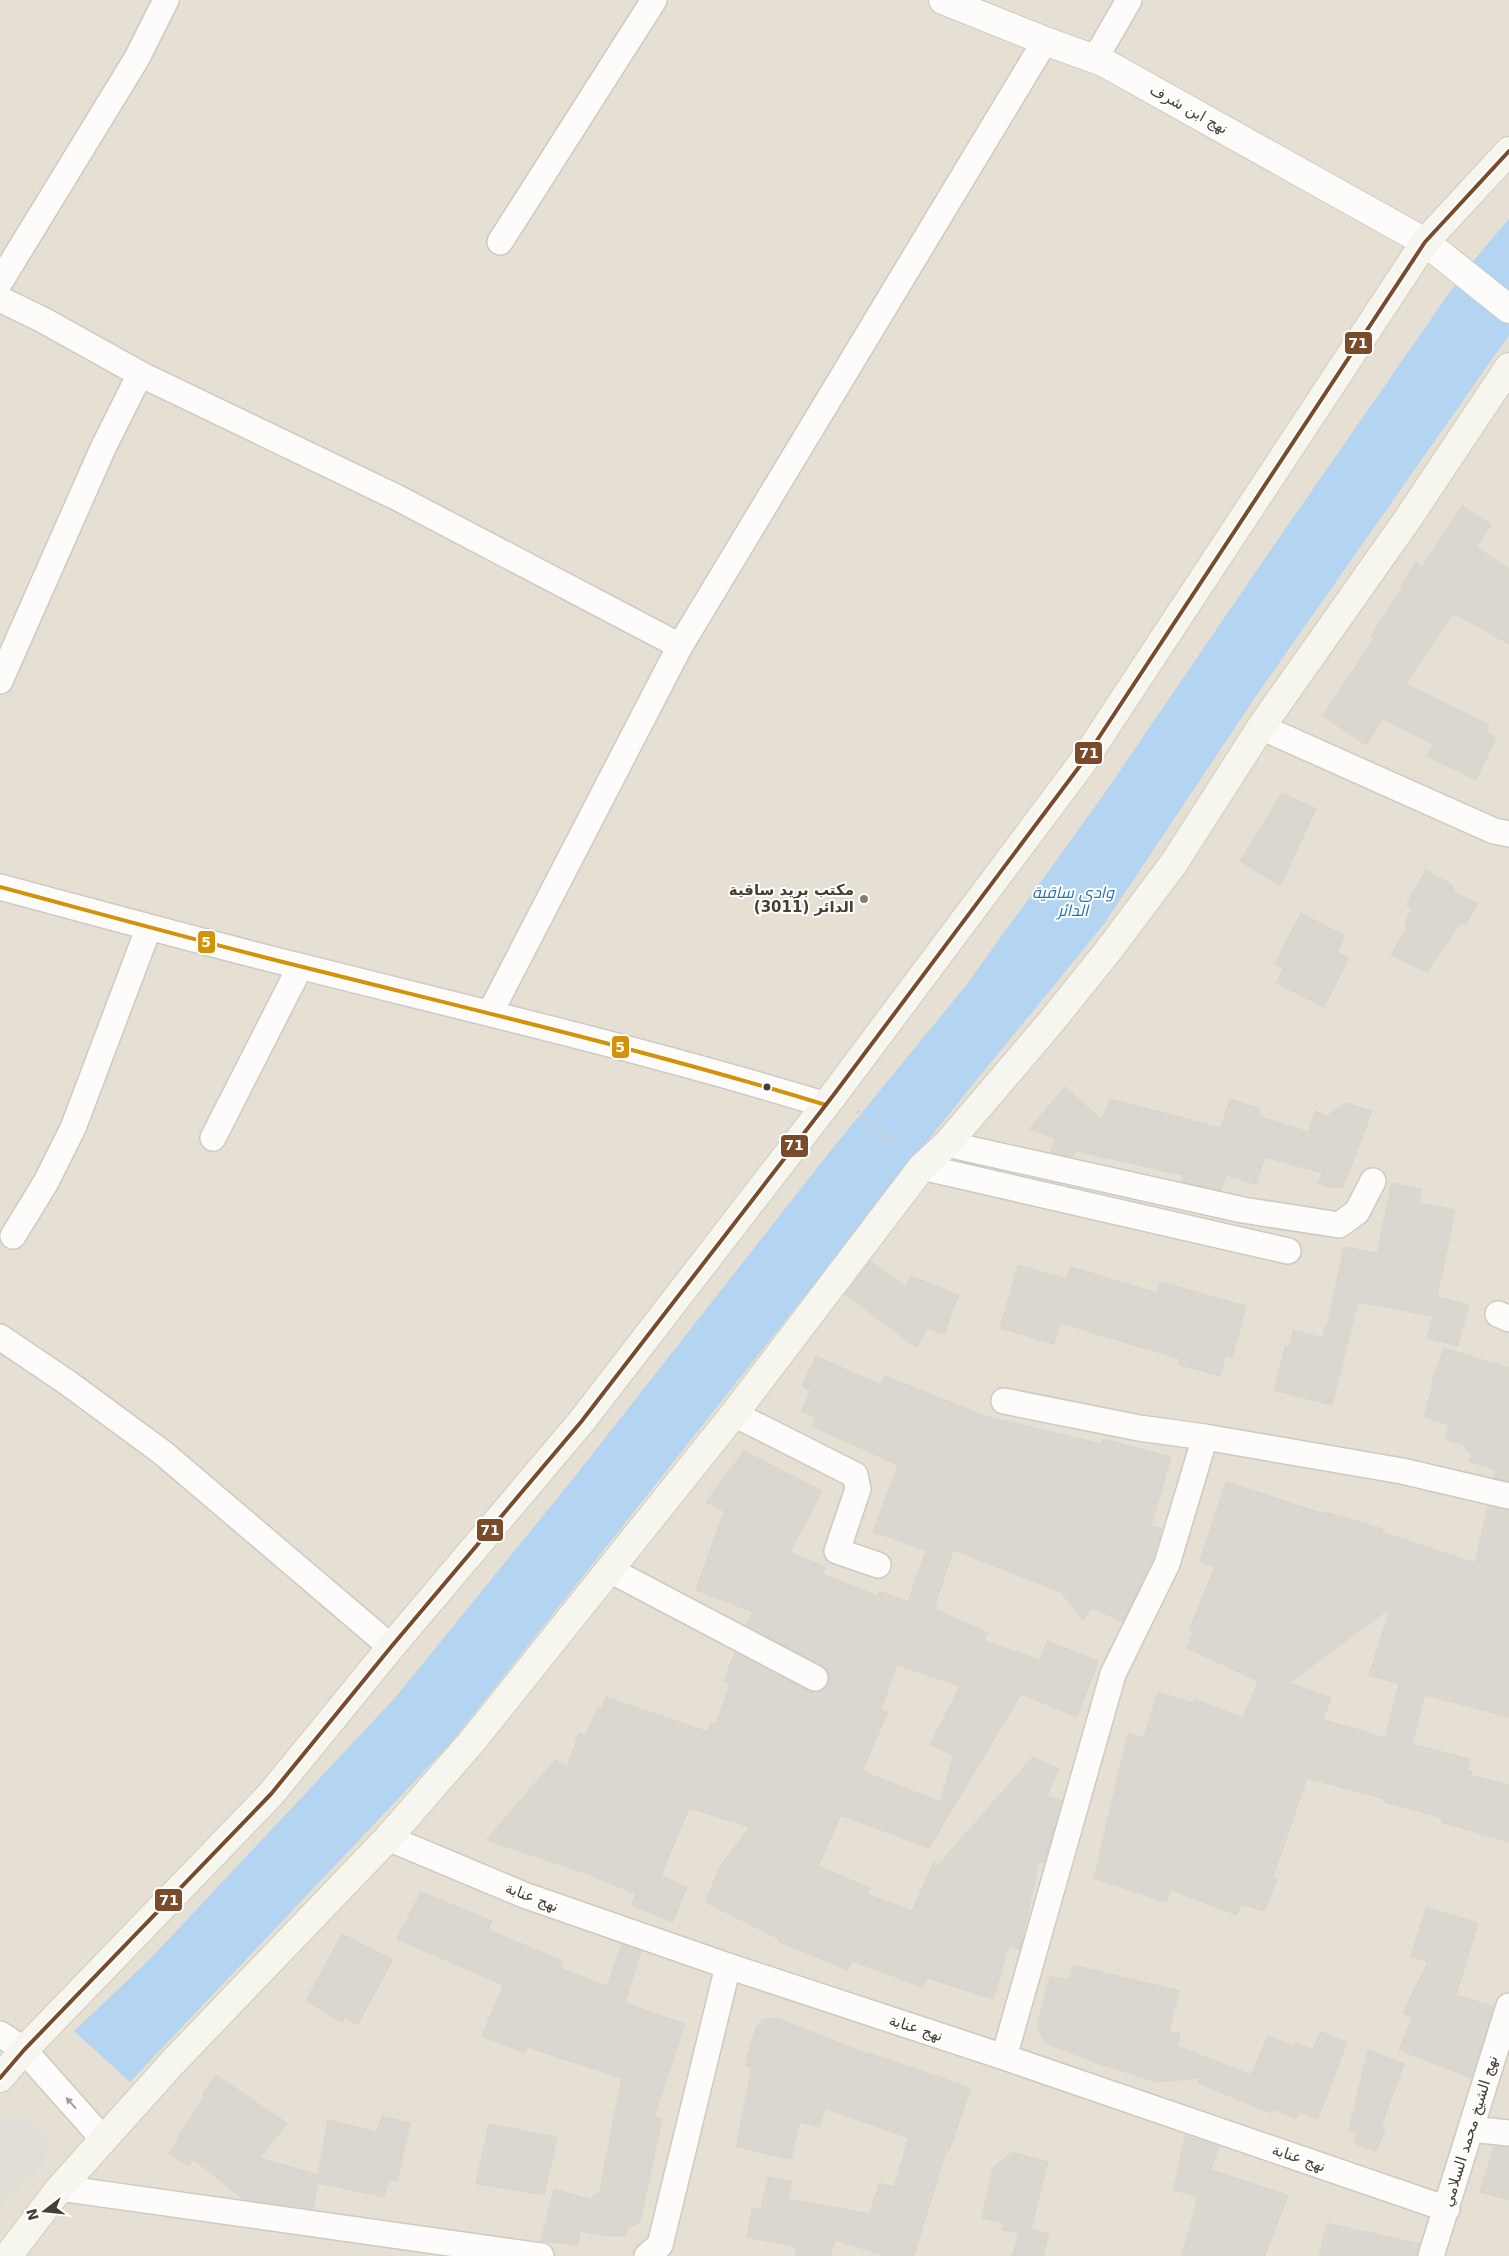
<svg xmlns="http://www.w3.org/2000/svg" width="1509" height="2256" font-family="'DejaVu Sans',Cairo,sans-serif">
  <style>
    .residential { fill: #e5e0d3 }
    .parking { fill: #dfddd6 }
    .water { fill: #b4d5f1 }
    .building { fill: #d9d7cf; stroke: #d8d5cc; fill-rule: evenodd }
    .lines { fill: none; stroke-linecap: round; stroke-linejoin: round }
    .minor-casing { stroke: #cccac2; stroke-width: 28 }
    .tertiary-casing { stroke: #cccac2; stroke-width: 30 }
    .secondary-casing { stroke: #d0ccbd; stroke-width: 30 }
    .path { stroke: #d1cec9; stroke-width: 3; stroke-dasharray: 2.5 2.5; stroke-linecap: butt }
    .minor { stroke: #fdfcfb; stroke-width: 25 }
    .tertiary { stroke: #fdfcfb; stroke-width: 28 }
    .secondary { stroke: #f6f5ee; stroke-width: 28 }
    .bus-1-casing { stroke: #fff; stroke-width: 8 }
    .bus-2-casing { stroke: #fff; stroke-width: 8 }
    .bus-1 { stroke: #d4920a; stroke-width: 4 }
    .bus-2 { stroke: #7a4b2a; stroke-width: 4 }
    .oneway { fill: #a29e97 }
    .poi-dot { fill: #827d72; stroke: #fff; stroke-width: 2 }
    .bus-dot { fill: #464033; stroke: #fff; stroke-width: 2 }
    .labels { text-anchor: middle; stroke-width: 4; stroke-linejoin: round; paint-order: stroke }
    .street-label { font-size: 15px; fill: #464033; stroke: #fff }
    .poi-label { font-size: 15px; font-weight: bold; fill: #464033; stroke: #fff; text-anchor: end }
    .water-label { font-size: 16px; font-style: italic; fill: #2471ba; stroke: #fff }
    .line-badge { stroke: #fff; stroke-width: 2 }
    .badge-label { font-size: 14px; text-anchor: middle; font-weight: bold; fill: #fff }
  </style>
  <rect width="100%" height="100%" fill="#f0eee6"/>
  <path class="residential" d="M0 0H1509V2256H0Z"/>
  <path class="parking" d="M8 2118 32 2122 49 2139 44 2163 10 2194 0 2208V2123Z"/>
  <path class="water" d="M1509 219V335L1258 693 1104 924 953 1109 450 1744 130 2082 74 2031 151 1958 394 1699 572 1480 828 1154 967 984 1102 797 1263 561 1463 273Z"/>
  <path class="building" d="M1462 506 1491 525 1476 547 1509 569V644L1453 613 1406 684 1489 725 1486 732 1496 738 1476 780 1427 756 1433 744 1383 719 1366 745 1323 716 1374 638 1371 636 1403 586 1401 585 1416 562 1422 567Z
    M1282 793 1316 809 1280 886 1240 861Z
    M1426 870 1452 885 1455 893 1478 903 1466 924 1461 922 1427 972 1391 955 1407 927 1405 922 1413 908 1406 905Z
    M1301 913 1345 936 1337 952 1349 958 1324 1007 1276 983 1283 969 1275 964Z
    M1065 1087 1102 1120 1110 1099 1221 1128 1230 1099 1260 1109 1258 1116 1309 1132 1315 1111 1327 1116 1346 1103 1372 1111 1343 1188H1333L1318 1183 1323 1173 1265 1157 1256 1184 1226 1175 1221 1190 1181 1182 1183 1175 1076 1151 1071 1157 1051 1152 1055 1138 1029 1129Z
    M1392 1183 1421 1189 1419 1203 1455 1210 1433 1316 1358 1302 1332 1405 1274 1390 1285 1346 1289 1347 1293 1330 1323 1338 1325 1327 1327 1328 1344 1247 1377 1253Z
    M870 1261 906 1287 911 1276 959 1295 944 1334 926 1328 917 1348 845 1294Z
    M1018 1265 1066 1279 1071 1267 1157 1293 1160 1282 1246 1306 1232 1358 1225 1356 1220 1376 1178 1364 1180 1359 1060 1323 1054 1344 1000 1328Z
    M1438 1297 1469 1305 1458 1346 1427 1338Z
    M1444 1348 1509 1368V1481L1494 1478 1496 1470 1468 1461 1472 1453 1465 1450 1467 1446 1445 1439 1449 1425 1424 1417 1434 1381 1432 1380Z
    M816 1356 881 1385 885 1376 985 1416 1102 1444 1103 1439 1171 1457 1151 1526 1162 1529 1152 1560 1123 1622 1091 1608 1083 1620 1061 1592 953 1550 934 1609 988 1633 984 1641 1040 1660 1047 1641 1098 1661 1077 1717 1021 1694 929 1848 841 1815 818 1866 870 1888 867 1894 912 1911 934 1862 938 1865 1033 1757 1059 1769 1047 1796 1062 1801 1044 1863 1039 1861 1020 1950 1009 1945 993 1999 927 1978 923 1987 852 1961 848 1970 778 1941 779 1939 705 1902 721 1865 750 1827 689 1808 661 1876 687 1887 673 1922 631 1905 636 1894 585 1873 486 1840 555 1760 567 1766 579 1733 586 1735 598 1707 602 1708 606 1697 708 1732 710 1722 716 1724 730 1684 724 1681 735 1652 809 1691 816 1692 822 1690 827 1685 829 1677 827 1671 822 1666 745 1625 753 1612 696 1590 724 1511 706 1502 744 1451 822 1491 790 1552 825 1567 823 1574 877 1596 879 1591 908 1602 926 1550 873 1532 898 1465 812 1426 815 1417 801 1411 811 1391 802 1386ZM897 1665 960 1686 930 1745 954 1755 940 1802 862 1771 888 1712 881 1709Z
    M1226 1482 1325 1514 1326 1512 1383 1529 1382 1532 1475 1563 1488 1506 1509 1510V1717L1425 1695 1412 1744 1470 1759 1467 1769 1472 1771 1471 1775 1509 1785V1842L1441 1822 1443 1818 1384 1802V1799L1307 1778 1273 1877 1277 1879 1264 1911 1241 1904 1237 1915 1171 1890 1166 1902 1094 1878 1128 1733 1144 1738 1158 1692 1193 1703 1194 1699 1243 1718 1258 1681 1187 1648 1193 1632 1189 1630 1215 1567 1200 1561ZM1390 1608 1369 1675 1399 1684 1385 1738 1322 1719 1332 1698 1289 1683Z
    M421 1892 492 1921 488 1930 563 1961 560 1968 607 1986 622 1944 641 1951 625 2003 685 2024 654 2117 662 2119 640 2222 627 2228 625 2236H603L580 2231 578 2245 541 2241 554 2189 592 2200 594 2194 599 2195 622 2078 527 2047 525 2053 482 2036 503 1985 397 1939Z
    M1426 1907 1478 1923 1456 1995 1494 2007 1472 2078 1399 2050 1412 2017 1403 2013 1428 1962 1411 1956Z
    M342 1934 393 1960 357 2025 345 2018 342 2022 306 2001Z
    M1073 1965 1179 1991 1169 2031 1180 2034 1177 2046 1251 2075 1268 2036 1294 2046 1295 2042 1313 2050 1321 2032 1347 2042 1318 2119 1300 2112 1296 2119 1273 2109 1271 2113 1198 2083 1200 2078 1156 2082 1097 2063 1045 2043 1037 2027 1050 1977 1070 1979Z
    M776 2018 868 2054V2053L971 2088 949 2151H946L914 2256H886L835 2240 830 2256H795L797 2247 747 2237 752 2208 761 2210 768 2177 792 2182 788 2199 870 2214 879 2183 894 2187 909 2138 825 2108 819 2127 800 2122 791 2159 736 2147 752 2068 745 2065 756 2027 762 2020Z
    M1368 2050 1404 2064 1381 2127 1385 2129 1376 2151 1354 2143 1358 2133 1349 2130Z
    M216 2075 287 2123 260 2158 318 2175 328 2120 377 2132 382 2116 410 2123 397 2181 389 2180 384 2197 318 2183 313 2209 244 2199 194 2160 188 2166 169 2153 179 2139 178 2136 203 2099V2093Z
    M489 2124 557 2137 544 2195 476 2184Z
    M1185 2136 1219 2146 1211 2170 1288 2195 1265 2256H1182L1198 2197 1174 2190Z
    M1494 2146 1509 2147V2200L1480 2192Z
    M1012 2152 1048 2162 1031 2229 1049 2234 1043 2256H1012L1019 2233 1002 2230 1003 2223 982 2218 993 2168Z
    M1327 2223 1420 2244 1417 2256H1319Z"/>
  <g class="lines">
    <g class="minor-casing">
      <path id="minor" d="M1095 59 1129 0
        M500 242 654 0
        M0 282 137 58 166 0
        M0 299 43 320 140 374 398 498 680 646
        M0 681 103 448 140 374
        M1261 727 1494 831 1509 834
        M0 887C101 914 202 942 303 967 478 1011 653 1052 826 1105
        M490 1013 680 646 1045 41
        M213 1138 300 967
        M947 1144 1243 1210 1339 1225 1357 1212 1373 1181
        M922 1167 1288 1251
        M13 1236 46 1182 73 1128 149 927
        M1498 1314 1509 1319
        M0 1337 68 1383 163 1453 391 1647
        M1004 1401 1139 1428 1205 1437 1402 1471 1509 1496
        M734 1414 855 1475 858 1489 837 1551 878 1565
        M610 1570 815 1678
        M388 1838 524 1895 728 1966 1004 2057 1447 2209
        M0 2034 24 2050 103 2139
        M1004 2057 1113 1674 1167 1564 1205 1437
        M1471 2129 1509 2133
        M60 2188 541 2256
        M647 2256 660 2245 728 1966
        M1431 2256 1509 2006"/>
    </g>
    <g class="tertiary-casing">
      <path id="tertiary" d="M943 0 1045 41 1103 62 1425 242 1509 309"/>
    </g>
    <g class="secondary-casing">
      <path id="secondary" d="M0 2078 24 2050 271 1794 391 1647 581 1422 835 1093 1082 763 1425 242 1509 151
        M8 2256 60 2188 173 2062 388 1838 474 1739 734 1414 922 1167 947 1144 1051 1022 1108 951 1174 863 1261 727 1407 520 1509 367"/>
    </g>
    <path class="path" d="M857 1111 899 1148"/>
    <use href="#minor" class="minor"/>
    <use href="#tertiary" class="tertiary"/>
    <use href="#secondary" class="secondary"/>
    <g class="bus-1-casing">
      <path id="bus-1" d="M0 887C101 914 202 942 303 967 478 1011 653 1052 826 1105"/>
    </g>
    <g class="bus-2-casing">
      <path id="bus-2" d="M0 2078 24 2050 271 1794 391 1647 581 1422 835 1093 1082 763 1425 242 1509 151"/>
    </g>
    <use href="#bus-1" class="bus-1"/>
    <use href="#bus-2" class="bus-2"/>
  </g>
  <defs><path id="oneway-solid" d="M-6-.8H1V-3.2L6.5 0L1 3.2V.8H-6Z" transform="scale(1.25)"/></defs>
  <use class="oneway" href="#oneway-solid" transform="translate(71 2103) rotate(-132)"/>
  <circle class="poi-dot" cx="864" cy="899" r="5"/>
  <circle class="bus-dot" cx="767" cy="1087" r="4.5"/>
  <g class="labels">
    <g class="street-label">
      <text transform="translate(1189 109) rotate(29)" y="5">نهج ابن شرف</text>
      <text transform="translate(532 1897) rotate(21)" y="5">نهج عنابة</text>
      <text transform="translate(916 2028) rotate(18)" y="5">نهج عنابة</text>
      <text transform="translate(1470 2131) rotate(-73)" y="5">نهج الشيخ محمد السلامي</text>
      <text transform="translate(1299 2158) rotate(19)" y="5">نهج عنابة</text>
    </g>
    <g class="poi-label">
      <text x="854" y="895">مكتب بريد ساقية<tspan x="854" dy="17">الدائر (3011)</tspan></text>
    </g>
    <g class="water-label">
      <text x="1073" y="898">وادي ساقية<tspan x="1073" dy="18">الدائر</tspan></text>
    </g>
  </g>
  <g class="line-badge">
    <rect x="1344" y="331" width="29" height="24" rx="5" fill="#7a4b2a"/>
    <rect x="1074" y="741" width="29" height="24" rx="5" fill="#7a4b2a"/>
    <rect x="197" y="930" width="19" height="24" rx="5" fill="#d4920a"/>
    <rect x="611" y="1035" width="19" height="24" rx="5" fill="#d4920a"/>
    <rect x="780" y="1134" width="29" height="24" rx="5" fill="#7a4b2a"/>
    <rect x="476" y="1518" width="28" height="24" rx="5" fill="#7a4b2a"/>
    <rect x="154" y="1888" width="29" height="24" rx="5" fill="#7a4b2a"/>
  </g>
  <g class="badge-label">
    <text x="1358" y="348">71</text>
    <text x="1089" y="758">71</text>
    <text x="206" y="947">5</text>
    <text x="620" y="1052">5</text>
    <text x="794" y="1150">71</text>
    <text x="490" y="1535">71</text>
    <text x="169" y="1905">71</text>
  </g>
  <g transform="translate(45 2211) rotate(254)" stroke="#ffffff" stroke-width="4" paint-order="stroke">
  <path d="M0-4L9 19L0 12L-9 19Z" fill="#464033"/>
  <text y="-8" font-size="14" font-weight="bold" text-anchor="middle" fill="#464033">N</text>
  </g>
</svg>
